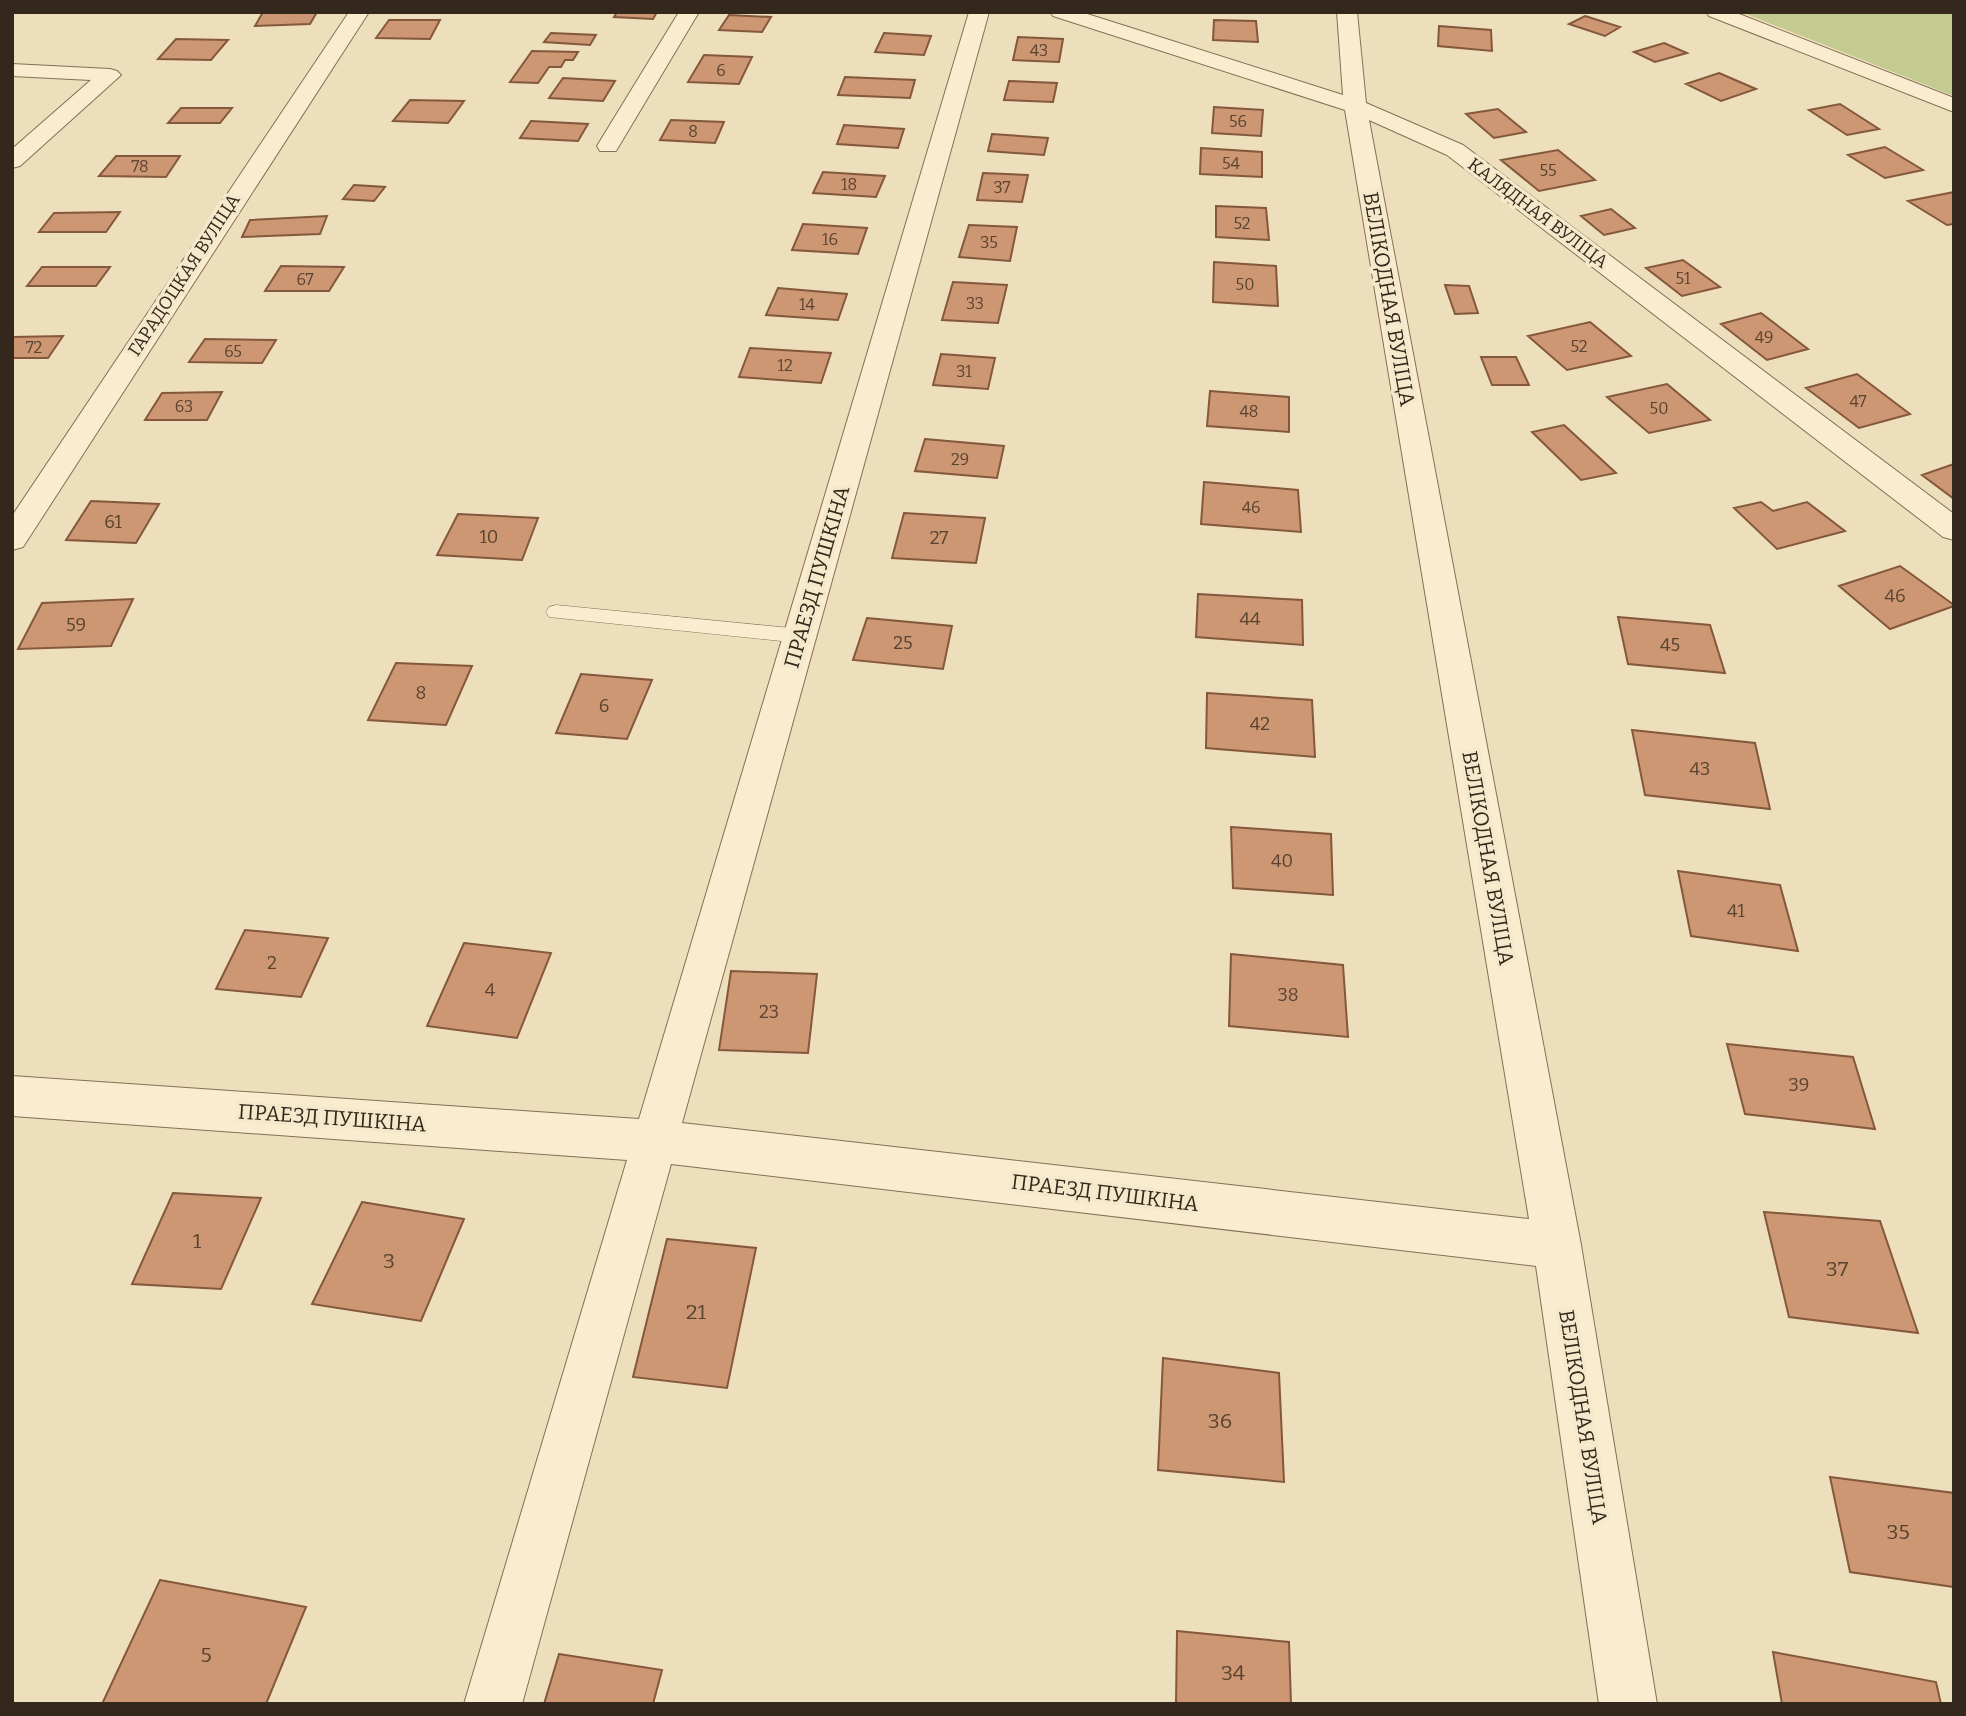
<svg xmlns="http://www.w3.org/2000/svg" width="1966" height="1716" font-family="Bitter,serif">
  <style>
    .green { fill: #c4cb91 }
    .building { fill: #cc9772; stroke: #84583c; stroke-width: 2 }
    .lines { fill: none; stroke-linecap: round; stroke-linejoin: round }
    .service-casing { stroke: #856f56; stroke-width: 1 }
    .minor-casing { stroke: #856f56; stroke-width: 2 }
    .tertiary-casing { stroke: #856f56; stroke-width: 2 }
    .service { fill: #f9eccf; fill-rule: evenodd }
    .minor { fill: #f9eccf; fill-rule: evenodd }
    .tertiary { fill: #f9eccf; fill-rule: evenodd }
    .labels { text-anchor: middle; stroke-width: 7; stroke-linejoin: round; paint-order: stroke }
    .far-number-label { font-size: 16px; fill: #5a4331 }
    .far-street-label { font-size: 18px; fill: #34271b; stroke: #f5e9cc }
    .number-label { font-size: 18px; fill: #5a4331 }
    .street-label { font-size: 21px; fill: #34271b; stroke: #f5e9cc }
    .near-number-label { font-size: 21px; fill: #5a4331 }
  </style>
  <rect width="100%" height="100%" fill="#eedfbc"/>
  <path class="green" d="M1741 12H1954V96Z"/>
  <path class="building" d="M263 12H317L310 24 255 26Z
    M617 12H657L653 19 614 17Z
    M729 15 771 17 762 32 719 30Z
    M1585 16 1620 27 1605 36 1569 24Z
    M389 20H440L430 39 376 38Z
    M1214 20 1256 21 1258 42 1213 40Z
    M1439 26 1491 30 1492 51 1438 46Z
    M551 33 596 35 590 45 544 42Z
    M884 33 931 36 924 55 875 52Z
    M1018 37 1063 39 1059 62 1013 60Z
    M176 39 228 40 211 60 158 59Z
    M1664 43 1687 53 1655 62 1634 52Z
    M532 51 578 52 573 60H565L561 67H549L538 83 510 82Z
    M704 55 752 57 739 84 688 82Z
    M1719 73 1756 89 1721 101 1686 84Z
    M845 77 915 80 910 98 838 95Z
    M563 78 615 81 603 101 549 98Z
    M1009 81 1057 83 1053 102 1004 100Z
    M410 100 464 101 448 123 393 121Z
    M1840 104 1879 129 1847 135 1809 110Z
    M1214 107 1263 110 1261 136 1212 133Z
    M181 108H232L220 123H168Z
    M1498 109 1526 132 1494 138 1466 114Z
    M671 120 724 122 715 143 660 140Z
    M531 121 588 124 578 141 520 138Z
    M844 125 904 129 898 148 837 144Z
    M992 134 1048 138 1044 155 988 151Z
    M1885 147 1923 170 1885 178 1848 155Z
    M1201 148 1262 152V177L1200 174Z
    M1558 150 1595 180 1539 191 1501 160Z
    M116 156H180L166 177 99 176Z
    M823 172 885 176 876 197 813 193Z
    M983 173 1028 175 1022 202 977 200Z
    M354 185 385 187 374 201 343 199Z
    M1954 192V224L1947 225 1908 201Z
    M1216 206 1266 208 1269 240 1216 237Z
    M1611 209 1635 228 1604 235 1581 216Z
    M120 212 106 232H39L54 213Z
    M327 216 320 234 242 237 250 220Z
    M803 224 867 228 858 254 792 250Z
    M969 225 1017 227 1010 261 959 257Z
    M1683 260 1720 287 1682 296 1646 268Z
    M1214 262 1276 266 1278 306 1213 302Z
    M281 266 344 267 329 291H265Z
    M42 267H110L96 286H27Z
    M953 282 1007 285 998 323 942 320Z
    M1445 285 1469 286 1478 313 1455 314Z
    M778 288 847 294 838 320 766 315Z
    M1761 313 1808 349 1767 360 1721 324Z
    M1590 322 1631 356 1567 370 1528 336Z
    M63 336 48 358H12V337Z
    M205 339 276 340 262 363 189 362Z
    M750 348 831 353 821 383 739 377Z
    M941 354 995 358 988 389 933 385Z
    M1481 357H1516L1529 385H1492Z
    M1857 374 1910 414 1859 428 1806 388Z
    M1667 384 1710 420 1649 433 1607 397Z
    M1210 391 1289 397V432L1207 426Z
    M222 392 207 420H145L162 393Z
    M1564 425 1616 473 1581 480 1532 432Z
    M925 439 1004 446 997 478 915 471Z
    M1954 464V499L1922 475Z
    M1204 482 1298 490 1301 532 1201 524Z
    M91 501 159 504 136 543 66 540Z
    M1761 502 1773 511 1807 502 1845 531 1777 549 1734 508Z
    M904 513 985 518 976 563 892 558Z
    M458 514 538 518 522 560 437 555Z
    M1900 566 1954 605V606L1890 629 1839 586Z
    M1198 594 1302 600 1303 645 1196 637Z
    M133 599 111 646 18 649 42 603Z
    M1618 617 1710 625 1725 673 1628 664Z
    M867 618 952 626 943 669 853 660Z
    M396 663 472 666 446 725 368 720Z
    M581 674 652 680 627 739 556 733Z
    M1207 693 1312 700 1315 757 1206 748Z
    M1632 730 1755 743 1770 809 1645 795Z
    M1231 827 1331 834 1333 895 1233 888Z
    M1678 871 1780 885 1798 951 1691 936Z
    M245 930 328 938 301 997 216 989Z
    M464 943 551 953 517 1038 427 1026Z
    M1231 954 1343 965 1348 1037 1229 1026Z
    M731 971 817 974 808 1053 719 1050Z
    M1727 1044 1853 1057 1875 1129 1745 1114Z
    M173 1193 261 1198 221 1289 132 1284Z
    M362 1202 464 1219 421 1321 312 1304Z
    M1764 1212 1880 1221 1918 1333 1789 1317Z
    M667 1239 756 1248 727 1388 633 1377Z
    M1163 1358 1279 1373 1284 1482 1158 1470Z
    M1830 1477 1954 1493V1587L1850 1572Z
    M160 1580 306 1607 266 1704H102Z
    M1177 1631 1289 1642 1291 1704H1176Z
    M1773 1652 1936 1682 1941 1704H1782Z
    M559 1654 662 1670 653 1704H544Z"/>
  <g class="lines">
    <g class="service-casing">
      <path id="service" d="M556 605 801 629 808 631 811 636 808 641 801 643 549 617 546 612 549 607Z"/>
    </g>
    <g class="minor-casing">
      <path id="minor" d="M679 12H699L616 151H600L597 146Z
        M969 12H989L682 1123 1529 1219 1345 110 1053 16 1050 12H1081L1343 95 1337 12H1357L1366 103 1463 145 1954 514V540L1943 537 1447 155 1369 120 1581 1245 1657 1704H1599L1536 1266 671 1164 522 1704H464L627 1160 12 1116V1076L639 1119Z
        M1706 12H1734L1954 98V112L1709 16Z
        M12 64 110 69 117 71 121 75 20 166 12 168V149L91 80 12 76Z"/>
    </g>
    <g class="tertiary-casing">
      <path id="tertiary" d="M349 12H369L23 547 12 550V516Z"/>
    </g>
    <use href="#service" class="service"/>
    <use href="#minor" class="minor"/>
    <use href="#tertiary" class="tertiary"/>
  </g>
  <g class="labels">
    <g class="far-number-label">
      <text x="1039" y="56">43</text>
      <text x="721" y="76">6</text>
      <text x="1238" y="127">56</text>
      <text x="693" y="137">8</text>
      <text x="1231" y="169">54</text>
      <text x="140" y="172">78</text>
      <text x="1548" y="176">55</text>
      <text x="849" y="190">18</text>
      <text x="1002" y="193">37</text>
      <text x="1242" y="229">52</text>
      <text x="830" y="245">16</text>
      <text x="989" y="248">35</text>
      <text x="1683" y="284">51</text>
      <text x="305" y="285">67</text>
      <text x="1245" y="290">50</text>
      <text x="975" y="309">33</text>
      <text x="807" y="310">14</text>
      <text x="1764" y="343">49</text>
      <text x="1579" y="352">52</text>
      <text x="34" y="353">72</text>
      <text x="233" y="357">65</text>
      <text x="785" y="371">12</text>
      <text x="964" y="377">31</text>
      <text x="1858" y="407">47</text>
      <text x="184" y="412">63</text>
      <text x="1659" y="414">50</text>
      <text x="1249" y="417">48</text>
      <text x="960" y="465">29</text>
      <text x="1251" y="513">46</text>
    </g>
    <g class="far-street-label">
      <text transform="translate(1538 213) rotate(37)" y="6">КАЛЯДНАЯ ВУЛІЦА</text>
      <text transform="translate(184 275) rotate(-57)" y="6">ГАРАДОЦКАЯ ВУЛІЦА</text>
    </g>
    <g class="number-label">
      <text x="113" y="528">61</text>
      <text x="489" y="543">10</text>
      <text x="939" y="544">27</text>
      <text x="1895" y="602">46</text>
      <text x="1250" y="625">44</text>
      <text x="76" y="631">59</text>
      <text x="903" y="649">25</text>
      <text x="1670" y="651">45</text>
      <text x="421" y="699">8</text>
      <text x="604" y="712">6</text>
      <text x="1260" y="730">42</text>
      <text x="1700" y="775">43</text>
      <text x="1282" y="867">40</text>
      <text x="1736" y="917">41</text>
      <text x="272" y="969">2</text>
      <text x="490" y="996">4</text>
      <text x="1288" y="1001">38</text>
      <text x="769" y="1018">23</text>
      <text x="1799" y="1091">39</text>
    </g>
    <g class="street-label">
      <text transform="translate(1389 299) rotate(80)" y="7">ВЕЛІКОДНАЯ ВУЛІЦА</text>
      <text transform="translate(817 577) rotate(-74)" y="7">ПРАЕЗД ПУШКІНА</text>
      <text transform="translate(1488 858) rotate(80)" y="7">ВЕЛІКОДНАЯ ВУЛІЦА</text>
      <text transform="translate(332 1118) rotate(4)" y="7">ПРАЕЗД ПУШКІНА</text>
      <text transform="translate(1105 1193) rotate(7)" y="7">ПРАЕЗД ПУШКІНА</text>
      <text transform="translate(1583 1417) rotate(81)" y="7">ВЕЛІКОДНАЯ ВУЛІЦА</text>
    </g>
    <g class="near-number-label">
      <text x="197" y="1248">1</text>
      <text x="389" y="1268">3</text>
      <text x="1837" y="1276">37</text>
      <text x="696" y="1319">21</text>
      <text x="1220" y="1428">36</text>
      <text x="1898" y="1539">35</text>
      <text x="206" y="1662">5</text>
      <text x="1233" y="1680">34</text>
    </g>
  </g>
  <rect width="1966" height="1716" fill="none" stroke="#34271b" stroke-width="28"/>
</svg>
